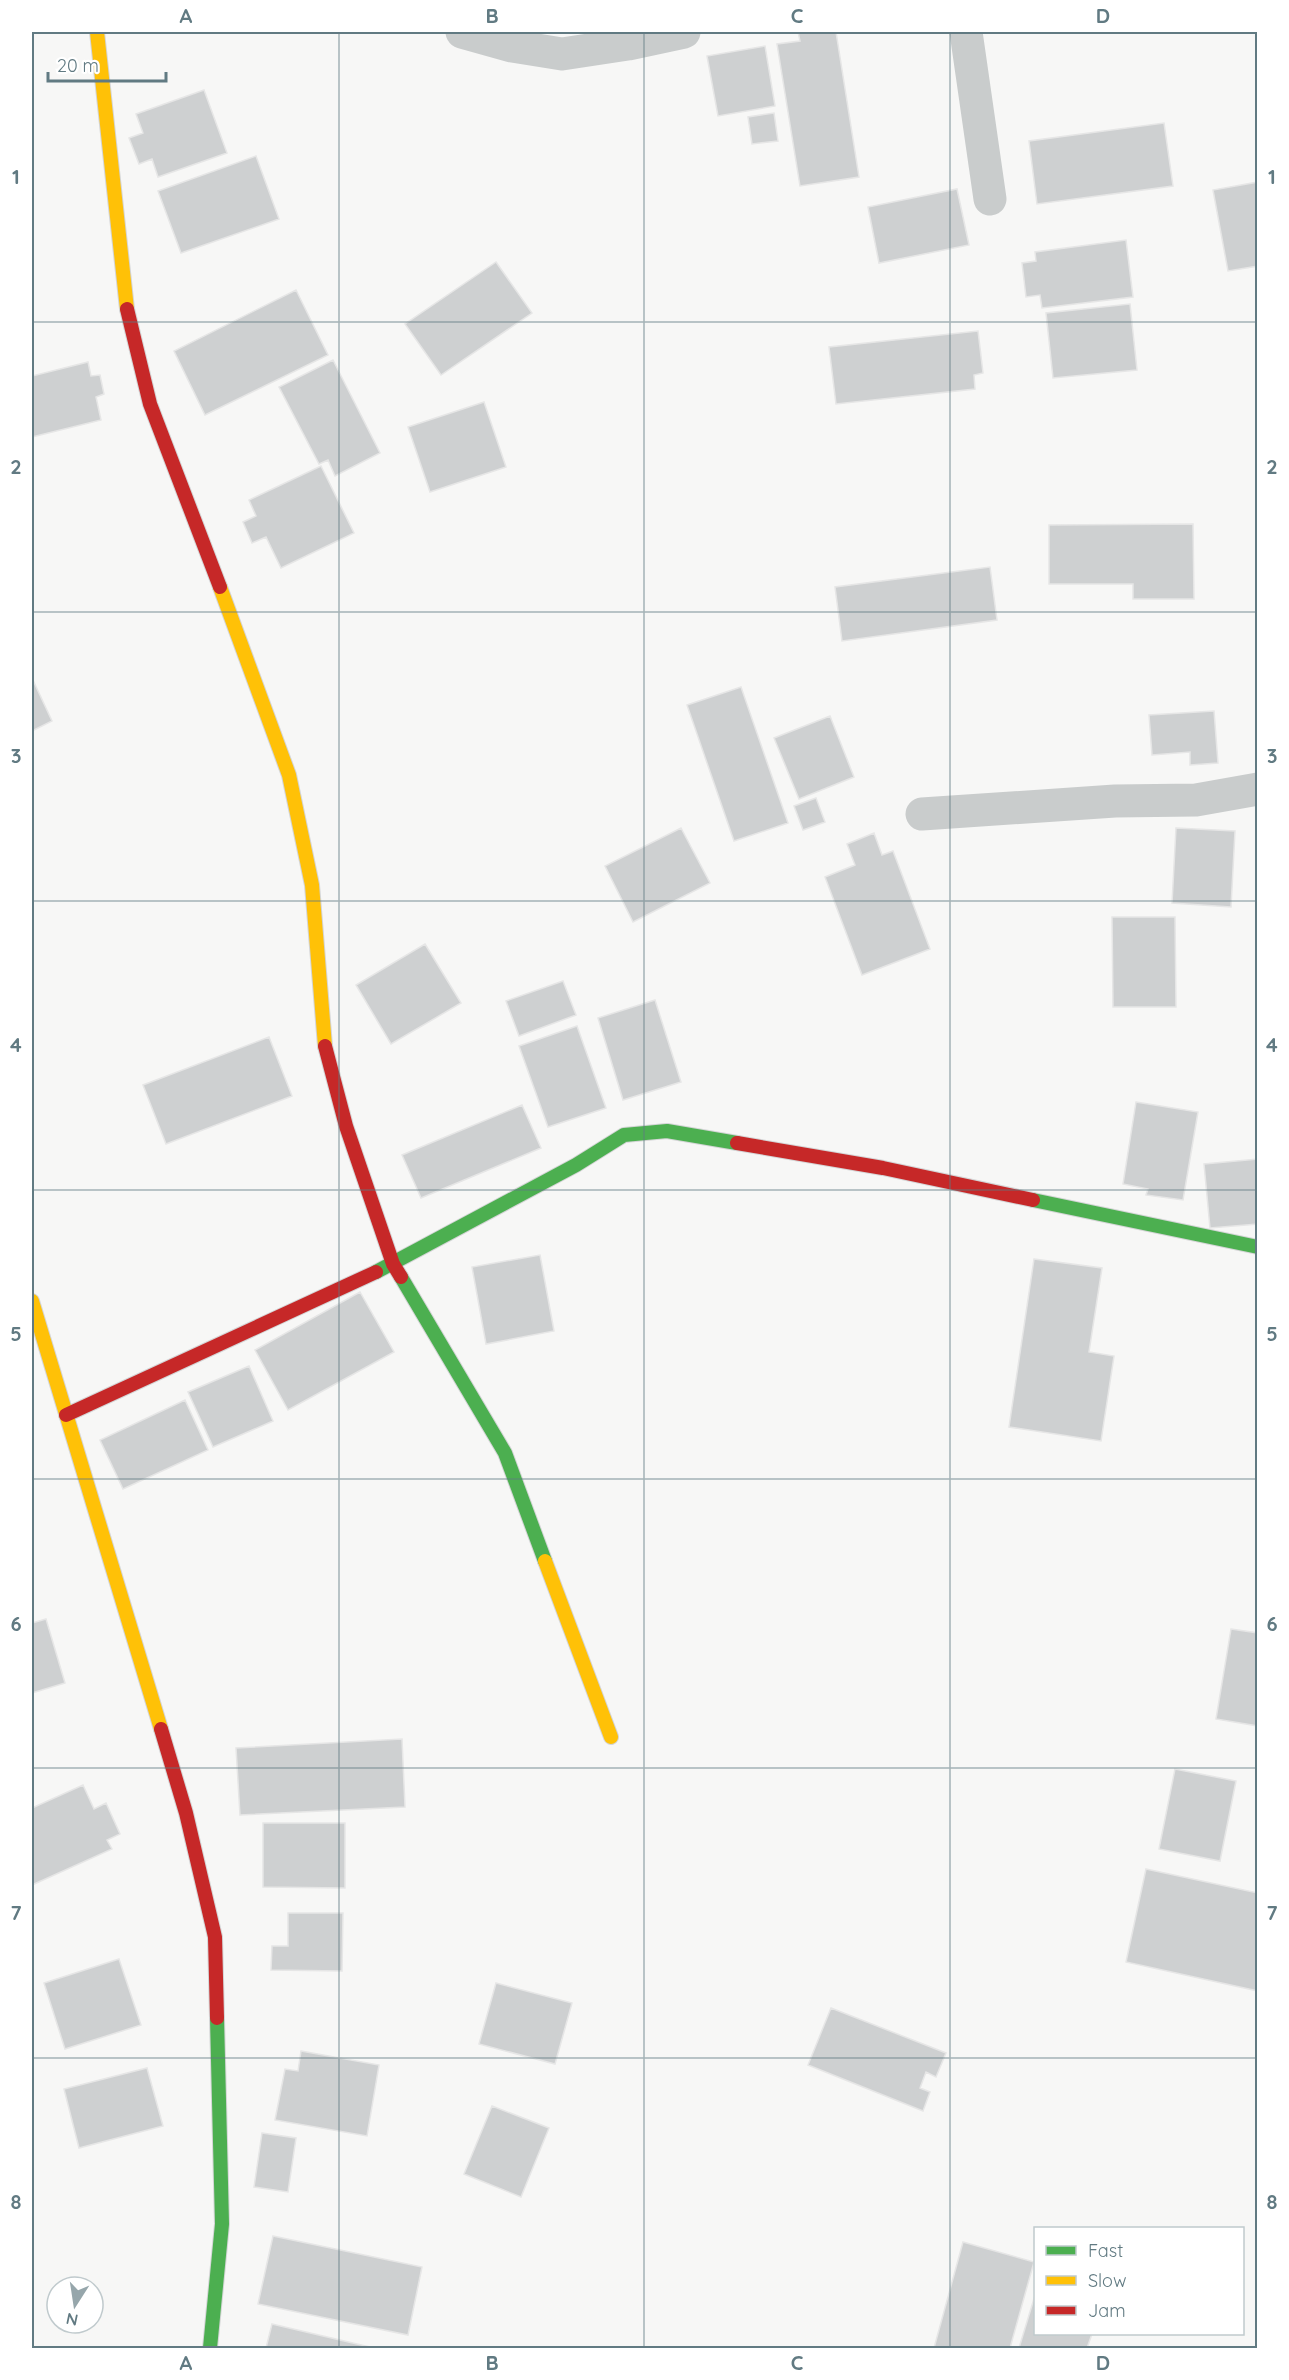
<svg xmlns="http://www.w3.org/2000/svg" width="1289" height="2380" font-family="Quicksand,sans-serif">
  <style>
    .building { fill: #ced0d1; stroke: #e6e6e6; stroke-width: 1.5 }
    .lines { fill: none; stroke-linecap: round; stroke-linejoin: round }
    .fast-casing { stroke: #d4d5d6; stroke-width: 16 }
    .slow-casing { stroke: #d4d5d6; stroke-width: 16 }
    .jam-casing { stroke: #d4d5d6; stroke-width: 16 }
    .street { stroke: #c9cccc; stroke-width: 33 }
    .fast { stroke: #4caf50; stroke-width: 14 }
    .slow { stroke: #ffc107; stroke-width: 14 }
    .jam { stroke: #c62828; stroke-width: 14 }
    .grid { fill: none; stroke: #617a82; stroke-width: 1.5; stroke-opacity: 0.55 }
    .neatline { fill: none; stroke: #617a82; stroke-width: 2 }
    .grid-label { font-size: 20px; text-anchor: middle; font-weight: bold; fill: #617a82 }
  </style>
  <rect width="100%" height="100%" fill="#f7f7f6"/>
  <path class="building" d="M798 32H836L859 177 800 186 777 44 800 41Z
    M765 46 775 106 718 116 707 56Z
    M204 90 227 153 158 177 152 159 139 164 129 138 143 133 136 114Z
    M774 113 778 141 752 144 748 117Z
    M1164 123 1173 186 1037 204 1029 141Z
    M256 156 279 219 181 253 158 191Z
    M1258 182V266L1228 271 1213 190Z
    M957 189 969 245 879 263 868 207Z
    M1126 240 1133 297 1042 308 1040 295 1026 297 1022 263 1036 261 1035 252Z
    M496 262 532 313 441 375 405 324Z
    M296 290 328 355 205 415 174 351Z
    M1130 304 1137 370 1053 378 1046 313Z
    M978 331 983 373 974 375 975 389 836 404 829 347Z
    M333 360 380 453 335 476 328 460 319 464 279 387Z
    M88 362 91 376 100 375 104 394 96 397 101 420 32 437V376Z
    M484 402 506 467 430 492 408 427Z
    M321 466 354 533 281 568 266 537 252 543 243 522 256 516 249 500Z
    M1193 524 1194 599H1133V584H1049V525Z
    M990 567 997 620 842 641 835 587Z
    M32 678 52 721 32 731Z
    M741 687 788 823 734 841 687 705Z
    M1214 711 1218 763 1190 765V752L1152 755 1149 715Z
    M830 716 854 777 799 799 774 738Z
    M816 798 825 822 803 830 794 806Z
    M681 828 710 883 633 922 605 866Z
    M1176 828 1235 831 1231 907 1172 903Z
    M874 833 882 855 893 851 930 949 862 975 825 877 855 865 847 844Z
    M1112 917H1175L1176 1007H1113Z
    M425 944 461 1003 391 1044 356 985Z
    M563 981 576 1015 519 1036 506 1001Z
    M655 1000 681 1082 623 1100 598 1018Z
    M577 1026 606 1108 548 1127 519 1046Z
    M269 1037 292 1096 166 1144 143 1085Z
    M1136 1102 1198 1112 1183 1200 1146 1195 1148 1189 1123 1184Z
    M522 1105 541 1148 421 1198 402 1155Z
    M1258 1159V1224L1210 1228 1204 1164Z
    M540 1255 554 1331 486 1344 472 1267Z
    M1034 1259 1102 1268 1089 1352 1114 1356 1101 1441 1009 1427Z
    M360 1292 394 1352 288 1410 255 1350Z
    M249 1366 273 1421 213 1447 188 1392Z
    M185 1400 208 1450 123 1489 100 1440Z
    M46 1619 65 1683 32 1693V1623Z
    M1231 1629 1258 1633V1726L1216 1719Z
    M402 1739 405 1807 240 1815 236 1748Z
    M1175 1769 1236 1781 1220 1861 1159 1849Z
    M83 1785 94 1809 106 1803 120 1834 107 1840 112 1849 32 1885V1808Z
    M263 1823H345V1888L263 1887Z
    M1146 1869 1258 1893V1991L1126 1962Z
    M288 1913H343L342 1971 271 1970 272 1946H288Z
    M119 1959 141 2025 65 2049 44 1983Z
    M496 1983 572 2003 555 2064 479 2044Z
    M831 2008 946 2053 936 2077 926 2072 920 2088 930 2092 923 2111 808 2065Z
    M301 2051 379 2065 367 2136 275 2120 285 2069 298 2071Z
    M147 2068 163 2126 79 2148 64 2089Z
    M492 2106 549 2128 521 2197 464 2174Z
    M262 2133 296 2138 288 2192 254 2187Z
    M273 2236 422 2267 408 2335 258 2304Z
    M963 2242 1034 2262 1010 2348H934Z
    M1036 2292V2334H1092L1087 2348H1019Z
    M272 2324 374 2348H266Z"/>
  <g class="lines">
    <g class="fast-casing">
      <path id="fast" d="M1033 1200 1258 1247
        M376 1272 576 1165 624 1135 667 1131 737 1143
        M401 1277 505 1453 545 1561
        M210 2348 222 2224 217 2018"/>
    </g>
    <g class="slow-casing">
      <path id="slow" d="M97 32 127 309
        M220 587 289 775 312 885 325 1046
        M32 1301 161 1729
        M545 1561 611 1737"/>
    </g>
    <g class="jam-casing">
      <path id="jam" d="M127 309 150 404 220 587
        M325 1046 346 1126 393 1264 401 1277
        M737 1143 883 1168 1033 1200
        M66 1415 376 1272
        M161 1729 186 1813 215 1937 217 2018"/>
    </g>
    <path class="street" d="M462 32 512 46 562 54 628 44 684 32
      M966 32 990 199
      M922 814 1115 801 1196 800 1258 789"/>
    <use href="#fast" class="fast"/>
    <use href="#slow" class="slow"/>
    <use href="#jam" class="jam"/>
  </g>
  <path class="grid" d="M339 32V2348M644 32V2348M950 32V2348M32 322H1258M32 612H1258M32 901H1258M32 1190H1258M32 1479H1258M32 1768H1258M32 2058H1258"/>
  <rect width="1289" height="2380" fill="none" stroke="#ffffff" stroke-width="66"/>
  <rect x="1034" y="2227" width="210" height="108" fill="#ffffff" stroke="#c0cacd" stroke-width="1.5"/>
  <rect x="1046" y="2246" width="30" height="9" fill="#4caf50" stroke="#c0cacd" stroke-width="1.5"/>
  <text x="1088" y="2257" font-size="18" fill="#617a82">Fast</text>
  <rect x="1046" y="2276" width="30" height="9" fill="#ffc107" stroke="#c0cacd" stroke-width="1.5"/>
  <text x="1088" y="2287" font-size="18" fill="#617a82">Slow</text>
  <rect x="1046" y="2306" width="30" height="9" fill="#c62828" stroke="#c0cacd" stroke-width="1.5"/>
  <text x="1088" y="2317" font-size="18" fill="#617a82">Jam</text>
  <g transform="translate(75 2305) rotate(192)"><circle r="28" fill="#ffffff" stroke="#c0cacd" stroke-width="1.5"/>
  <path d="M0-4.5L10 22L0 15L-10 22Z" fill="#96a6ab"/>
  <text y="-9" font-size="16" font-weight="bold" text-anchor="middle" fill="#617a82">N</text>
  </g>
  <path d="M48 72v9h118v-9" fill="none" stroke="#617a82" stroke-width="3"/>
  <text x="57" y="72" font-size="18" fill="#617a82" stroke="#ffffff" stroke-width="4.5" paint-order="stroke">20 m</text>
  <rect x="33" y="33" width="1223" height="2314" class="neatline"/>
  <g class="grid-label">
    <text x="186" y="23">A</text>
    <text x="492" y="23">B</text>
    <text x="797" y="23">C</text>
    <text x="1103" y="23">D</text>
    <text x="16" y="184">1</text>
    <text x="1272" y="184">1</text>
    <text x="16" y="474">2</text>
    <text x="1272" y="474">2</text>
    <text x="16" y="763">3</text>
    <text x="1272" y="763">3</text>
    <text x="16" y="1052">4</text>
    <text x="1272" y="1052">4</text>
    <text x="16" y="1341">5</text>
    <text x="1272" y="1341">5</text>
    <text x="16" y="1631">6</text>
    <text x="1272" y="1631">6</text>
    <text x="16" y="1920">7</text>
    <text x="1272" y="1920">7</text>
    <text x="16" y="2209">8</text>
    <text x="1272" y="2209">8</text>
    <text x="186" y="2370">A</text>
    <text x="492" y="2370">B</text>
    <text x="797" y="2370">C</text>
    <text x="1103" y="2370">D</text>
  </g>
</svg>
